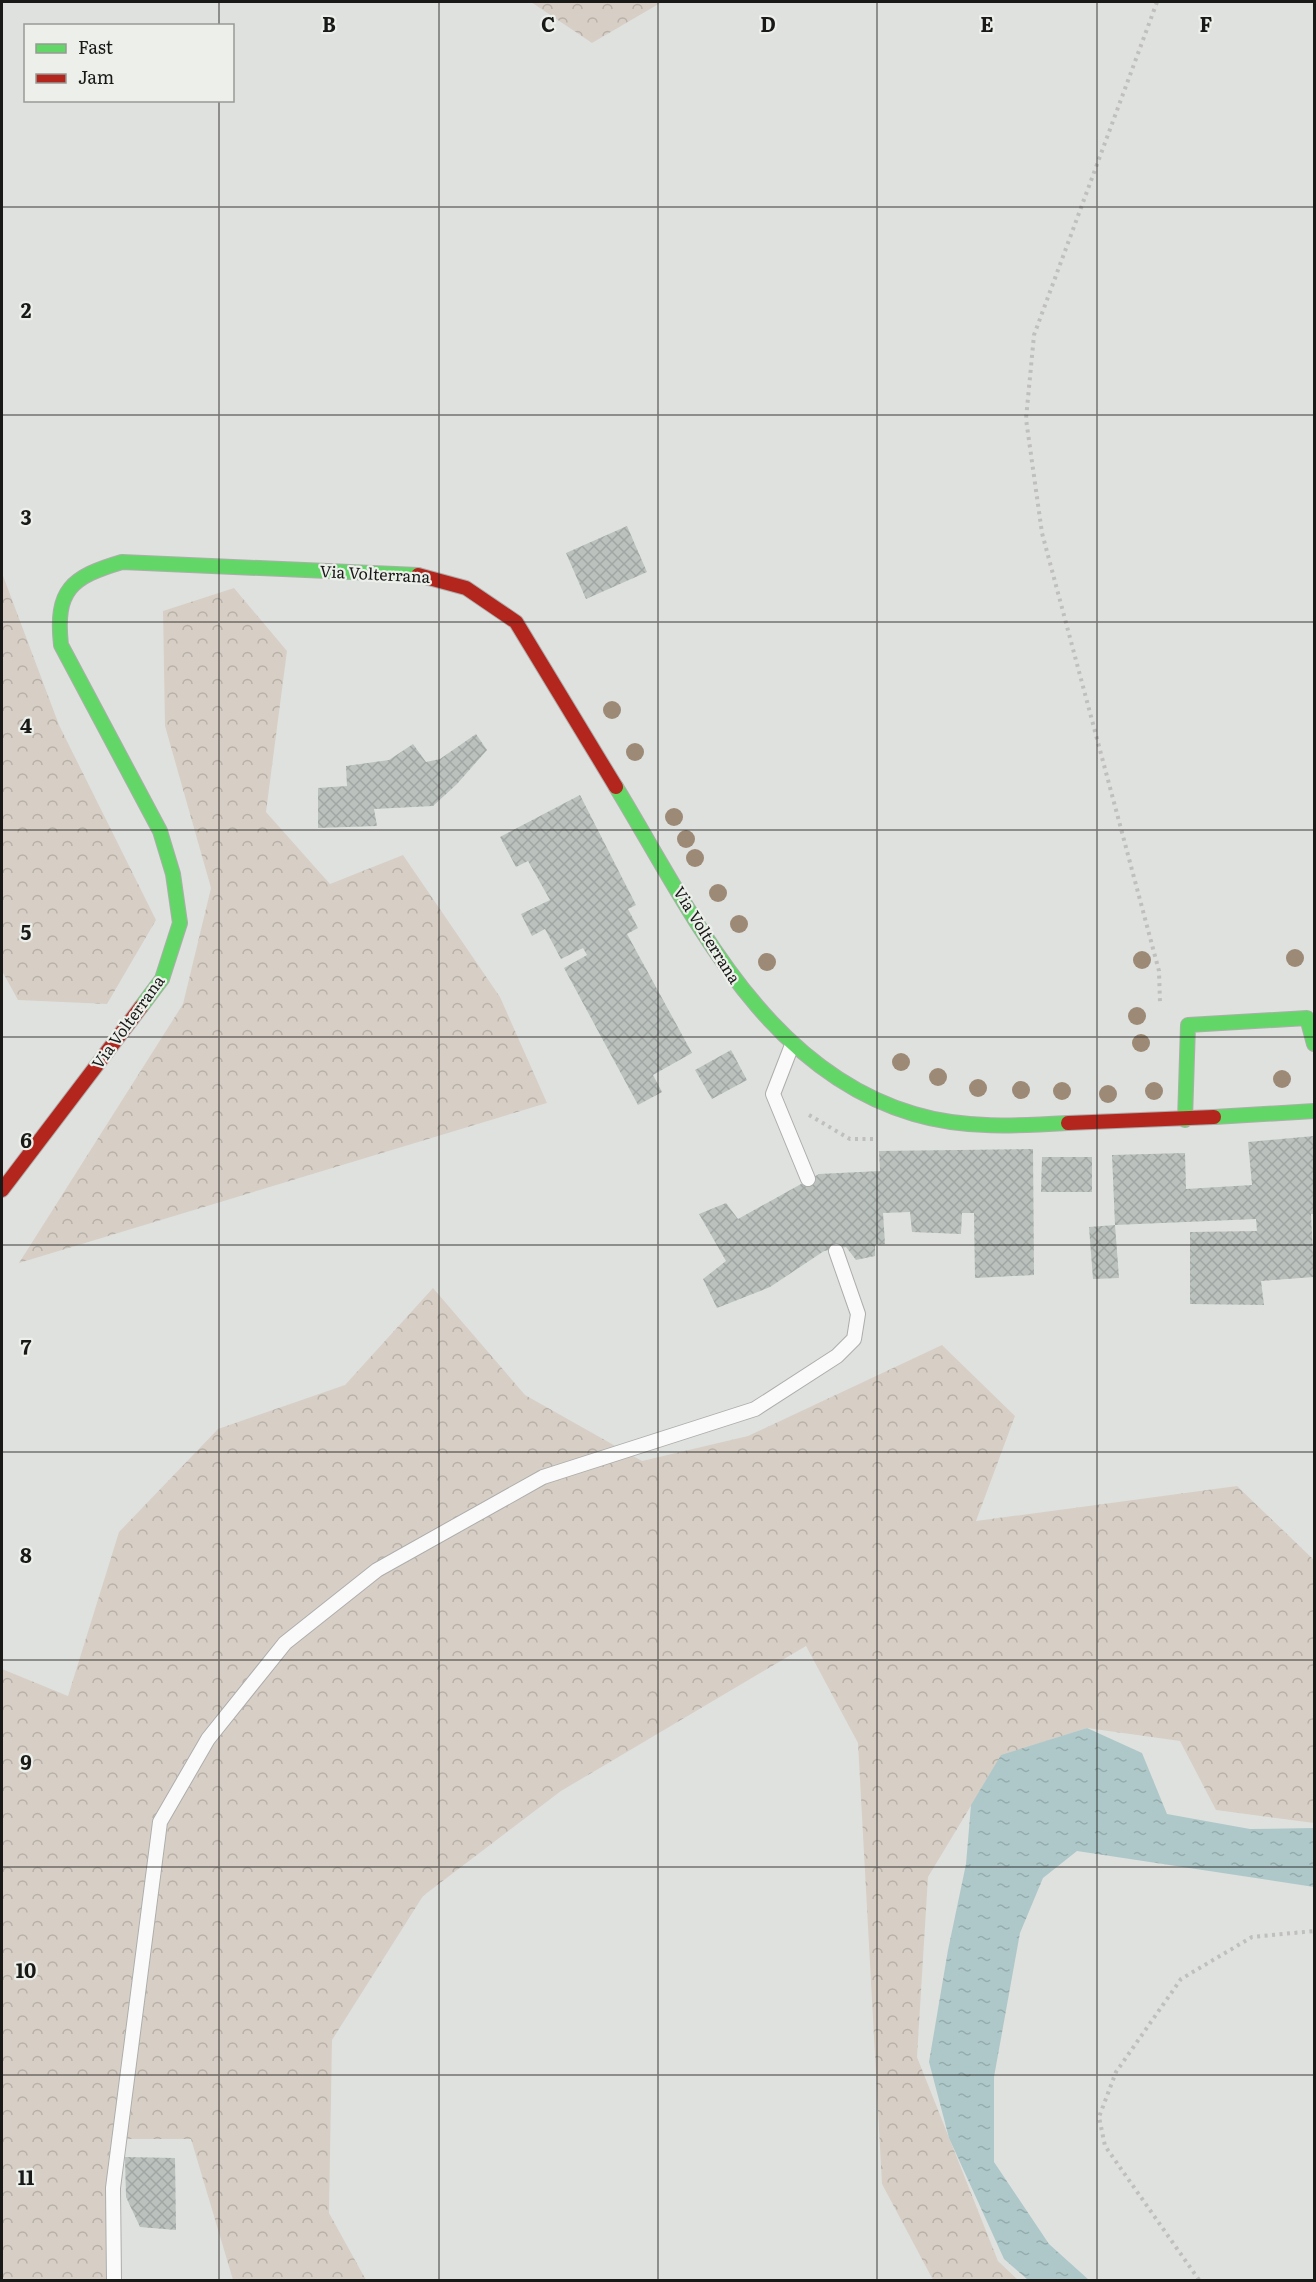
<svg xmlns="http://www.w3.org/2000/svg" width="1316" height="2282" font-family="Literata,serif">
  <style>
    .forest { fill: url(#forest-crowns) }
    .water { fill: url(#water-ripples) }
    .building { fill: url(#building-cross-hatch) }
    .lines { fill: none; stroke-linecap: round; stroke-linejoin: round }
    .lane-casing { stroke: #adaeac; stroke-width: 16 }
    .fast-casing { stroke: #adaeac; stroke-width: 16 }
    .jam-casing { stroke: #adaeac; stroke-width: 16 }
    .path { stroke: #bfbfbe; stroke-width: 4; stroke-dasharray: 3 4.5; stroke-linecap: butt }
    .lane { stroke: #fafafa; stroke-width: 14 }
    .fast { stroke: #63d668; stroke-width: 14 }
    .jam { stroke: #b3261e; stroke-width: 14 }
    .tree { fill: #9d8a76 }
    .grid { fill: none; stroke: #191a18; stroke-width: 1.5; stroke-opacity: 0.55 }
    .labels { text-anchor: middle; stroke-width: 4.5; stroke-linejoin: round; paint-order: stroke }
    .street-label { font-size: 16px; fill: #191a18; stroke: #ecefea }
    .grid-label { font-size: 20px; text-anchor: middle; font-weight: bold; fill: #191a18; stroke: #ecefea; stroke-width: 4.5; stroke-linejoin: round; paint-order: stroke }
  </style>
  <defs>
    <pattern id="forest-crowns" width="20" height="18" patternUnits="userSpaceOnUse" patternTransform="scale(1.5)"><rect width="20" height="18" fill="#d7cfc6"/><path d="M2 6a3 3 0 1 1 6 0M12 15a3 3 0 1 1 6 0" fill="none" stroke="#b8b1a9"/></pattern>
    <pattern id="water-ripples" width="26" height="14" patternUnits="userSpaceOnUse" patternTransform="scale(1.5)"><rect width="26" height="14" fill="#aec8c9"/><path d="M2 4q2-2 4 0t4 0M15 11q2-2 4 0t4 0" fill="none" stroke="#95abac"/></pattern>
    <pattern id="building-cross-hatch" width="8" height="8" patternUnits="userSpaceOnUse" patternTransform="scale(1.5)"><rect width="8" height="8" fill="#bbc2be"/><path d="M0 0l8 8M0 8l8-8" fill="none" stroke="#a0a6a3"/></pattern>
  </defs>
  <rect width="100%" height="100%" fill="#dfe1de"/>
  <path class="forest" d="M531 2H662L592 43Z
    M2 573 59 725 156 920 107 1004 18 1000 2 971Z
    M234 588 287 651 266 812 330 884 403 855 500 997 547 1103 19 1263 183 1004 211 888 165 726 163 611Z
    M433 1288 525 1395 642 1461 748 1436 942 1345 1015 1416 976 1521 1237 1486 1314 1560V1823L1216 1810 1180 1741 1087 1728 1001 1756 928 1877 917 2057 998 2261 1018 2280H933L882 2184 858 1743 806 1646 561 1791 423 1896 332 2040 329 2213 366 2280H233L191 2139H112L111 2280H2V1669L68 1696 119 1532 218 1429 345 1385Z"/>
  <path class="water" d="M1087 1728 1142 1753 1167 1814 1250 1829 1314 1828V1887L1077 1851 1043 1878 1020 1933 994 2077V2162L1049 2244 1089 2280H1028L1004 2259 949 2138 929 2062 948 1950 966 1864 971 1805 1001 1755Z"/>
  <path class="building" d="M627 526 647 572 586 599 566 553Z
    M476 734 487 750 457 784 433 806 374 809 377 826 318 828V788L347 786 346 766 389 760 413 744 426 762 440 759Z
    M580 795 636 905 628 909 638 928 627 934 692 1053 653 1075 662 1092 638 1105 564 968 587 955 583 948 561 959 545 929 532 936 521 914 550 900 528 861 516 867 500 837Z
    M731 1050 747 1080 712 1099 695 1070Z
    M1314 1136V1214H1311L1314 1277 1261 1281 1264 1305 1190 1304V1232L1257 1231 1256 1219 1115 1225 1112 1155 1185 1153 1186 1189 1252 1185 1248 1142Z
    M1033 1149 1034 1275 975 1278 974 1213H962L961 1234 912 1232 910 1212 883 1213 885 1244 875 1245V1256L856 1260 846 1247 824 1251 770 1287 717 1308 703 1279 726 1261 699 1214 726 1203 738 1219 819 1174 880 1171 879 1151Z
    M1042 1157H1092V1192H1041Z
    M1115 1225 1119 1278 1093 1279 1089 1227Z
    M125 2157 175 2158 176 2230 140 2227 126 2197Z"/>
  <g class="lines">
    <g class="lane-casing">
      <path id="lane" d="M792 1045 773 1094 808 1179
        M114 2280 113 2188 160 1822 208 1739 285 1643 377 1570 543 1477 755 1409 837 1356 854 1339 858 1314 836 1251"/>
    </g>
    <g class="fast-casing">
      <path id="fast" d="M616 787C692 912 762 1069 914 1114 964 1129 1017 1126 1068 1123
        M141 1007 162 979 180 923 173 874 160 831 61 645C55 590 71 577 122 562L418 575
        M1214 1117 1314 1111
        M1185 1120 1188 1025 1307 1018 1314 1044"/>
    </g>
    <g class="jam-casing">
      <path id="jam" d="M418 575 466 588 516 622 616 787
        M1068 1123 1214 1117
        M2 1190 141 1007"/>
    </g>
    <path class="path" d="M1157 2 1034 335 1026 419 1042 533 1159 971 1160 1003
      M809 1115 850 1139H873
      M1199 2280 1105 2146 1099 2117 1116 2072 1181 1979 1252 1937 1314 1931"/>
    <use href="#lane" class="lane"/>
    <use href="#fast" class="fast"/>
    <use href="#jam" class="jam"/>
  </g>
  <g class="tree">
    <circle cx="612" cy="710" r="9"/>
    <circle cx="635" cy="752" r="9"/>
    <circle cx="674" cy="817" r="9"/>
    <circle cx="686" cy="839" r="9"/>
    <circle cx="695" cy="858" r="9"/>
    <circle cx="718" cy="893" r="9"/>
    <circle cx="739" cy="924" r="9"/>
    <circle cx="1295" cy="958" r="9"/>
    <circle cx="1142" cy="960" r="9"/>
    <circle cx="767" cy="962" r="9"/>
    <circle cx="1137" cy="1016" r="9"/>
    <circle cx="1141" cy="1043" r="9"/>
    <circle cx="901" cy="1062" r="9"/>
    <circle cx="938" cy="1077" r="9"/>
    <circle cx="1282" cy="1079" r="9"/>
    <circle cx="978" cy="1088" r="9"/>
    <circle cx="1021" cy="1090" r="9"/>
    <circle cx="1062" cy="1091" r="9"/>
    <circle cx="1154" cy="1091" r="9"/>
    <circle cx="1108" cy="1094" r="9"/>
  </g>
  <path class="grid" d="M219 2V26M439 2V2280M658 2V2280M877 2V2280M1097 2V2280M219 100V2280M2 207H1314M2 415H1314M2 622H1314M2 830H1314M2 1037H1314M2 1245H1314M2 1452H1314M2 1660H1314M2 1867H1314M2 2075H1314"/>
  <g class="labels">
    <g class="street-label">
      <text transform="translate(375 574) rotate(3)" y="6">Via Volterrana</text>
      <text transform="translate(707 935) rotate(58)" y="6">Via Volterrana</text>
      <text transform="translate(128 1022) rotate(-54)" y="6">Via Volterrana</text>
    </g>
  </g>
  <g class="grid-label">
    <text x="329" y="32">B</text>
    <text x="548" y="32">C</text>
    <text x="768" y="32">D</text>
    <text x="987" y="32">E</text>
    <text x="1206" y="32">F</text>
    <text x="26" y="318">2</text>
    <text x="26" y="525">3</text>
    <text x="26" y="733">4</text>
    <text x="26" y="940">5</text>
    <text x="26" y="1148">6</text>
    <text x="26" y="1355">7</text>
    <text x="26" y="1563">8</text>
    <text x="26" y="1770">9</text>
    <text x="26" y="1978">10</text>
    <text x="26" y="2185">11</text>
  </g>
  <rect width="1316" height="2282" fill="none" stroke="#191a18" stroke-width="6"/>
  <rect x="24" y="24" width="210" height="78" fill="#ecefea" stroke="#989a96" stroke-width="1.5"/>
  <rect x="36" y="44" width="30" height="9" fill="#63d668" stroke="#989a96" stroke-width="1.5"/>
  <text x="78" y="54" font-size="18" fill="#191a18">Fast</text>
  <rect x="36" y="74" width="30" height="9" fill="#b3261e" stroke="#989a96" stroke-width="1.5"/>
  <text x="78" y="84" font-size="18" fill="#191a18">Jam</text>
</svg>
